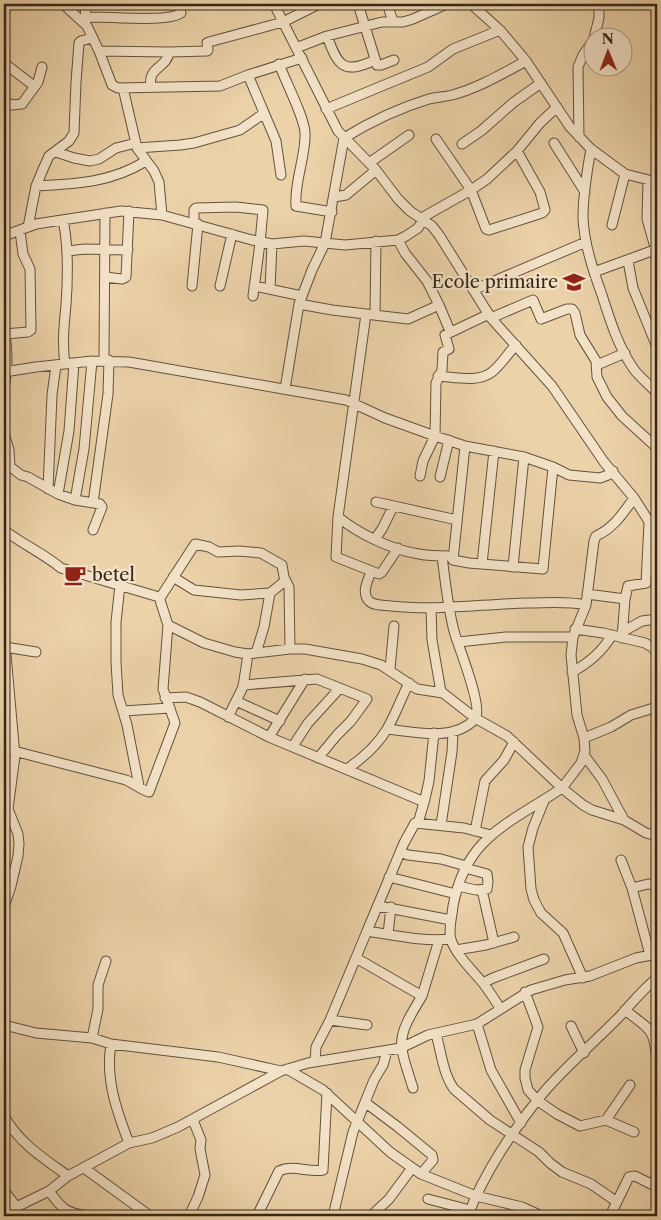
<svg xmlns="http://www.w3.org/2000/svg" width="661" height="1220" font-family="'Libre Caslon Text',serif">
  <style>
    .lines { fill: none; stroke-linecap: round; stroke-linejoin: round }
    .street-casing { stroke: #62523e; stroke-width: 11 }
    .street { stroke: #f3e2c7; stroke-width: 9 }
    .labels { text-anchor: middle; stroke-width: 4.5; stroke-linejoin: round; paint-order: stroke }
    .poi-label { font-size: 18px; fill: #34271a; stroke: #f3e2c7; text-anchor: end }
  </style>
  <rect width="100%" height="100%" fill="#ecd2a9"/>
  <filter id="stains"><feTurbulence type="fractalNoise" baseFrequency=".004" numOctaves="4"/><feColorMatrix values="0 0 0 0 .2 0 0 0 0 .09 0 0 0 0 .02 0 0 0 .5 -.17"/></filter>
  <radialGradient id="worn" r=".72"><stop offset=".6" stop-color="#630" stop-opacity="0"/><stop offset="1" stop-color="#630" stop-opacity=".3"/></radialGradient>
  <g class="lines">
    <g class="street-casing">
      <path id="street" d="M63 4 87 26 99 51 112 85 118 88 220 86 248 75 302 58
        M85 4 86 21
        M274 4 338 131 376 170 398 199 410 211 432 226 439 235 491 318 552 386 604 462 634 498 657 534
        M358 4 377 65H381L394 60
        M387 4 393 21
        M471 4 500 30 526 61 570 127 591 149 625 174 657 182
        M86 17C106 16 168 23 181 13L178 4
        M327 36C338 66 343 75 375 60
        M594 38 599 18V4
        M296 48 327 36 382 22H403L413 19 447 4
        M99 51 169 52 207 51 208 50 207 43 209 42 283 22 319 4
        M4 63 34 86
        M279 64C285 80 305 119 305 133 306 157 294 181 296 206L332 212
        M248 75 276 141 281 175
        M151 87C147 66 167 69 169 52
        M123 88 137 148 154 171 159 182 162 215
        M4 100 11 105 22 104 38 82 42 67
        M326 109 428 67 453 49 500 30
        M579 137 578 67 583 55 594 39
        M436 139 471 190 486 229 489 230 542 213 545 210 540 192 517 151
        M554 143 585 192
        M462 144 481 131 514 102 541 83
        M137 148 180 145 194 143 240 130 263 114
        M591 149C587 171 583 194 583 217 584 244 593 270 602 295 610 320 618 346 633 368 639 377 650 385 657 393
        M56 152 74 158 90 161 99 159 116 148 136 143
        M369 163 409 135
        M648 181 647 219 657 254
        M36 186C76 184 110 183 146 161
        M334 197 346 195 376 170
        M63 220C69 248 68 277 66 305 64 325 62 344 65 364
        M194 223V210L196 208 236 207 263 210 260 243 253 296
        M612 225 625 174
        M28 227 36 186 44 167 49 156 69 141 74 133 76 82 79 43 81 41 92 38
        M4 236 36 224 121 211 162 215 252 240 272 244 304 241 345 245 398 240 406 236 418 228 425 216 471 190 487 179 517 151 540 123 557 107
        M67 251 85 249 128 250
        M628 261 633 288 657 347
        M594 272 657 249
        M105 277 122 279 126 277 129 211
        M192 286 198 224
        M220 286 232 234
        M254 286 302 296
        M270 289 272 244
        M473 290 586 242
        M299 304 332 310 408 319 439 305 427 281 405 253 398 240
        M439 305 450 331
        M375 315 376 241
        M491 318 533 300 541 319 567 309H572L575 313 580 335 596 361 597 377 607 397 622 416 657 448
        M4 326C7 345 9 367 4 386
        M5 334 28 332 31 330 30 269 23 254 20 231
        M104 360 105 213
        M597 365 625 353
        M4 372 36 367 92 361 129 362 346 400 385 418 435 436 465 446 524 457 553 467 569 475 600 478 608 475 613 471
        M438 376C455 377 478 383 492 372 501 365 508 353 516 345
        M285 389 299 304 312 270 325 243 344 138C370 122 399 108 429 99 436 97 444 97 452 95 478 88 502 74 526 61
        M4 433 9 450 10 466
        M4 462 21 475 28 477 58 494 75 500 100 504 102 507 93 530
        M420 476 423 461 435 436 436 383 442 370 443 352 449 349 445 335 489 314
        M440 477 449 440
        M48 489 52 395 56 365
        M58 494 69 431 74 363
        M634 498C623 513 614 528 596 536L594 541 586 605 573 637 571 655 577 715 584 738 585 751 581 763 562 788 583 805 592 810 624 820 646 833 657 836
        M75 500 84 449 92 361
        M376 502 457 520
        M93 503 108 394 109 360
        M338 517 366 314
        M4 530C22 544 43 553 61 568L159 597 168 625 163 689 175 723 149 792C143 791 133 783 126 780L14 751
        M375 539 382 529 393 507
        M398 548 382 572 379 574 336 557 338 517C359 534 392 550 419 554 429 556 440 556 450 556L453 560 469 563 543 569 553 467
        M453 560 465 446
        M482 564 494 451
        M513 567 524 457
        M371 572C368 580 361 593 369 601 374 606 384 605 391 606 437 611 482 604 528 603 547 603 567 601 586 605
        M173 577 194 590 241 595 270 593 285 581
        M120 585 116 622V662L118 695 127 725 139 786
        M587 594 625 599 622 638
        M160 598 195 544 209 547 218 552 239 551 261 553 282 565 284 577 289 587 290 649
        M625 599 628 586 646 583 649 523
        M431 608 432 640 441 692
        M168 625 204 643 235 652 248 654 290 649H305L362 659 381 665 417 689 443 693 475 718 507 736 562 788C509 824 466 836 453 906 452 917 448 930 451 940 457 956 472 970 483 983 489 991 495 1000 500 1008
        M575 629 603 633 645 643 652 647 657 653
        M4 632 15 756 8 809 18 834 19 843 18 856 11 886 4 907
        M622 632 642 621 657 619
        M458 642 506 637H573
        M5 647 36 652
        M256 653 264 627 270 593
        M390 669 394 626
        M572 672C589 663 602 652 612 635
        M243 685 317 679 367 699 351 721 337 735 318 758
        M165 698 186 697 200 702 269 737 422 801 423 806 418 823
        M236 701 280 721
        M123 711 170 708
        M228 717 243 687 248 654
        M387 729C414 732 454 742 475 719 484 708 458 646 454 631 448 608 445 580 442 556
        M269 737 305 679
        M584 738 611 727 631 715 657 707
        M293 746 308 723 340 688
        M584 755 602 779 624 820
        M347 769C363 758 377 746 387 729 396 714 401 698 409 683
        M544 801 533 828 528 847 531 889 534 900 541 913 563 933 583 978
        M424 803 429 781 434 733
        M441 825 452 752 453 733
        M475 831 485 781 504 760 514 742
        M400 852 408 855 441 859 466 866
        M621 860 632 888 650 955
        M389 877 456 894
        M458 886 476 890 487 889 488 882 487 874 465 868
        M632 888 648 884 657 885
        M482 890 494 943
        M378 906 451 920
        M388 934 391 907
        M451 939C423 942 394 935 367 931L404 843 415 823 464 828 491 835
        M456 950 486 945 514 937
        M356 958 422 996 439 940
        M483 983 493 978 544 959
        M525 992 538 1027 525 1070V1078L528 1090 538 1101 557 1114 580 1126 606 1120 634 1132
        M625 1010C651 1031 654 1027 657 1062
        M330 1020 367 1025
        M477 1024 491 1070 521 1123
        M4 1025 36 1033 92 1038 111 1044 218 1057 281 1071
        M571 1026 584 1053
        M436 1034C441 1051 443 1074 454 1089L490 1120 539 1152 550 1163 562 1172 591 1184 617 1202
        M92 1038 98 1009V985L106 961
        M111 1044C105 1079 117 1112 129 1143
        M315 1062 316 1047 330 1020 367 931
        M287 1069 323 1090 390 1152 421 1174 476 1196 522 1207 542 1216
        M413 1088C398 1041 395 1040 422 996
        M366 1103 398 1127 432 1155 433 1160 421 1174
        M4 1116C19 1143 43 1158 68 1176
        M606 1120 630 1085
        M84 1168 150 1216
        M4 1191 16 1206
        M49 1191C62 1209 66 1213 88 1216
        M428 1199 470 1210
        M4 1213 49 1191 68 1176 129 1143 152 1138 178 1127 281 1071 308 1063 401 1048 428 1035 477 1024 531 990 565 980 590 976 636 958 657 954
        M189 1216 198 1197 205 1175 200 1149 201 1140 193 1120
        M257 1216 279 1171C294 1164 308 1173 323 1170L327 1093
        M333 1216 353 1132 374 1080 383 1065 387 1051
        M371 1216 389 1199 412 1168
        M468 1216C483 1174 515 1127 544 1092 567 1065 595 1042 620 1016 632 1003 643 989 657 978
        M610 1216 629 1177 635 1176 657 1187"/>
    </g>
    <use href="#street" class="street"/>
  </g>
  <defs>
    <g id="school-bare" transform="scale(1.725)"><path d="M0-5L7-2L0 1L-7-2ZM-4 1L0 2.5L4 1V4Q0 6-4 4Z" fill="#8f2418" stroke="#f3e2c7" stroke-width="2.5" paint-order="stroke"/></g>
    <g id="cafe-bare" transform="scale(1.725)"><path d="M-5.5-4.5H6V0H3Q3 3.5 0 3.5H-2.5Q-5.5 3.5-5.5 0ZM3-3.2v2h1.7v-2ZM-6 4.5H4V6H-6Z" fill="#8f2418" stroke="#f3e2c7" stroke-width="2.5" paint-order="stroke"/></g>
  </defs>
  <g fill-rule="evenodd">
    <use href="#school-bare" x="574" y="282"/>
    <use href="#cafe-bare" x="75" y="575"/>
  </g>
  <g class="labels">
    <g class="poi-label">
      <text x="558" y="288">Ecole primaire</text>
      <text x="92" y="581" text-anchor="start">betel</text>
    </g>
  </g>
  <rect width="661" height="1220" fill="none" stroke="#ecd2a9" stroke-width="20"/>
  <rect x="5" y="5" width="651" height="1210" fill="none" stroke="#34271a" stroke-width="2.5"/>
  <rect x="10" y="10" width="641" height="1200" fill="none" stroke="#34271a"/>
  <g transform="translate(608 52) rotate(359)"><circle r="24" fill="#f3e2c7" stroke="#a79782"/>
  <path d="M0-4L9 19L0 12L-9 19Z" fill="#8f2418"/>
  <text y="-8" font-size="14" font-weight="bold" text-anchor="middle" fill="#34271a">N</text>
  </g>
  <rect width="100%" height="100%" filter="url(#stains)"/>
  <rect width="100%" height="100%" fill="url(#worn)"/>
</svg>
